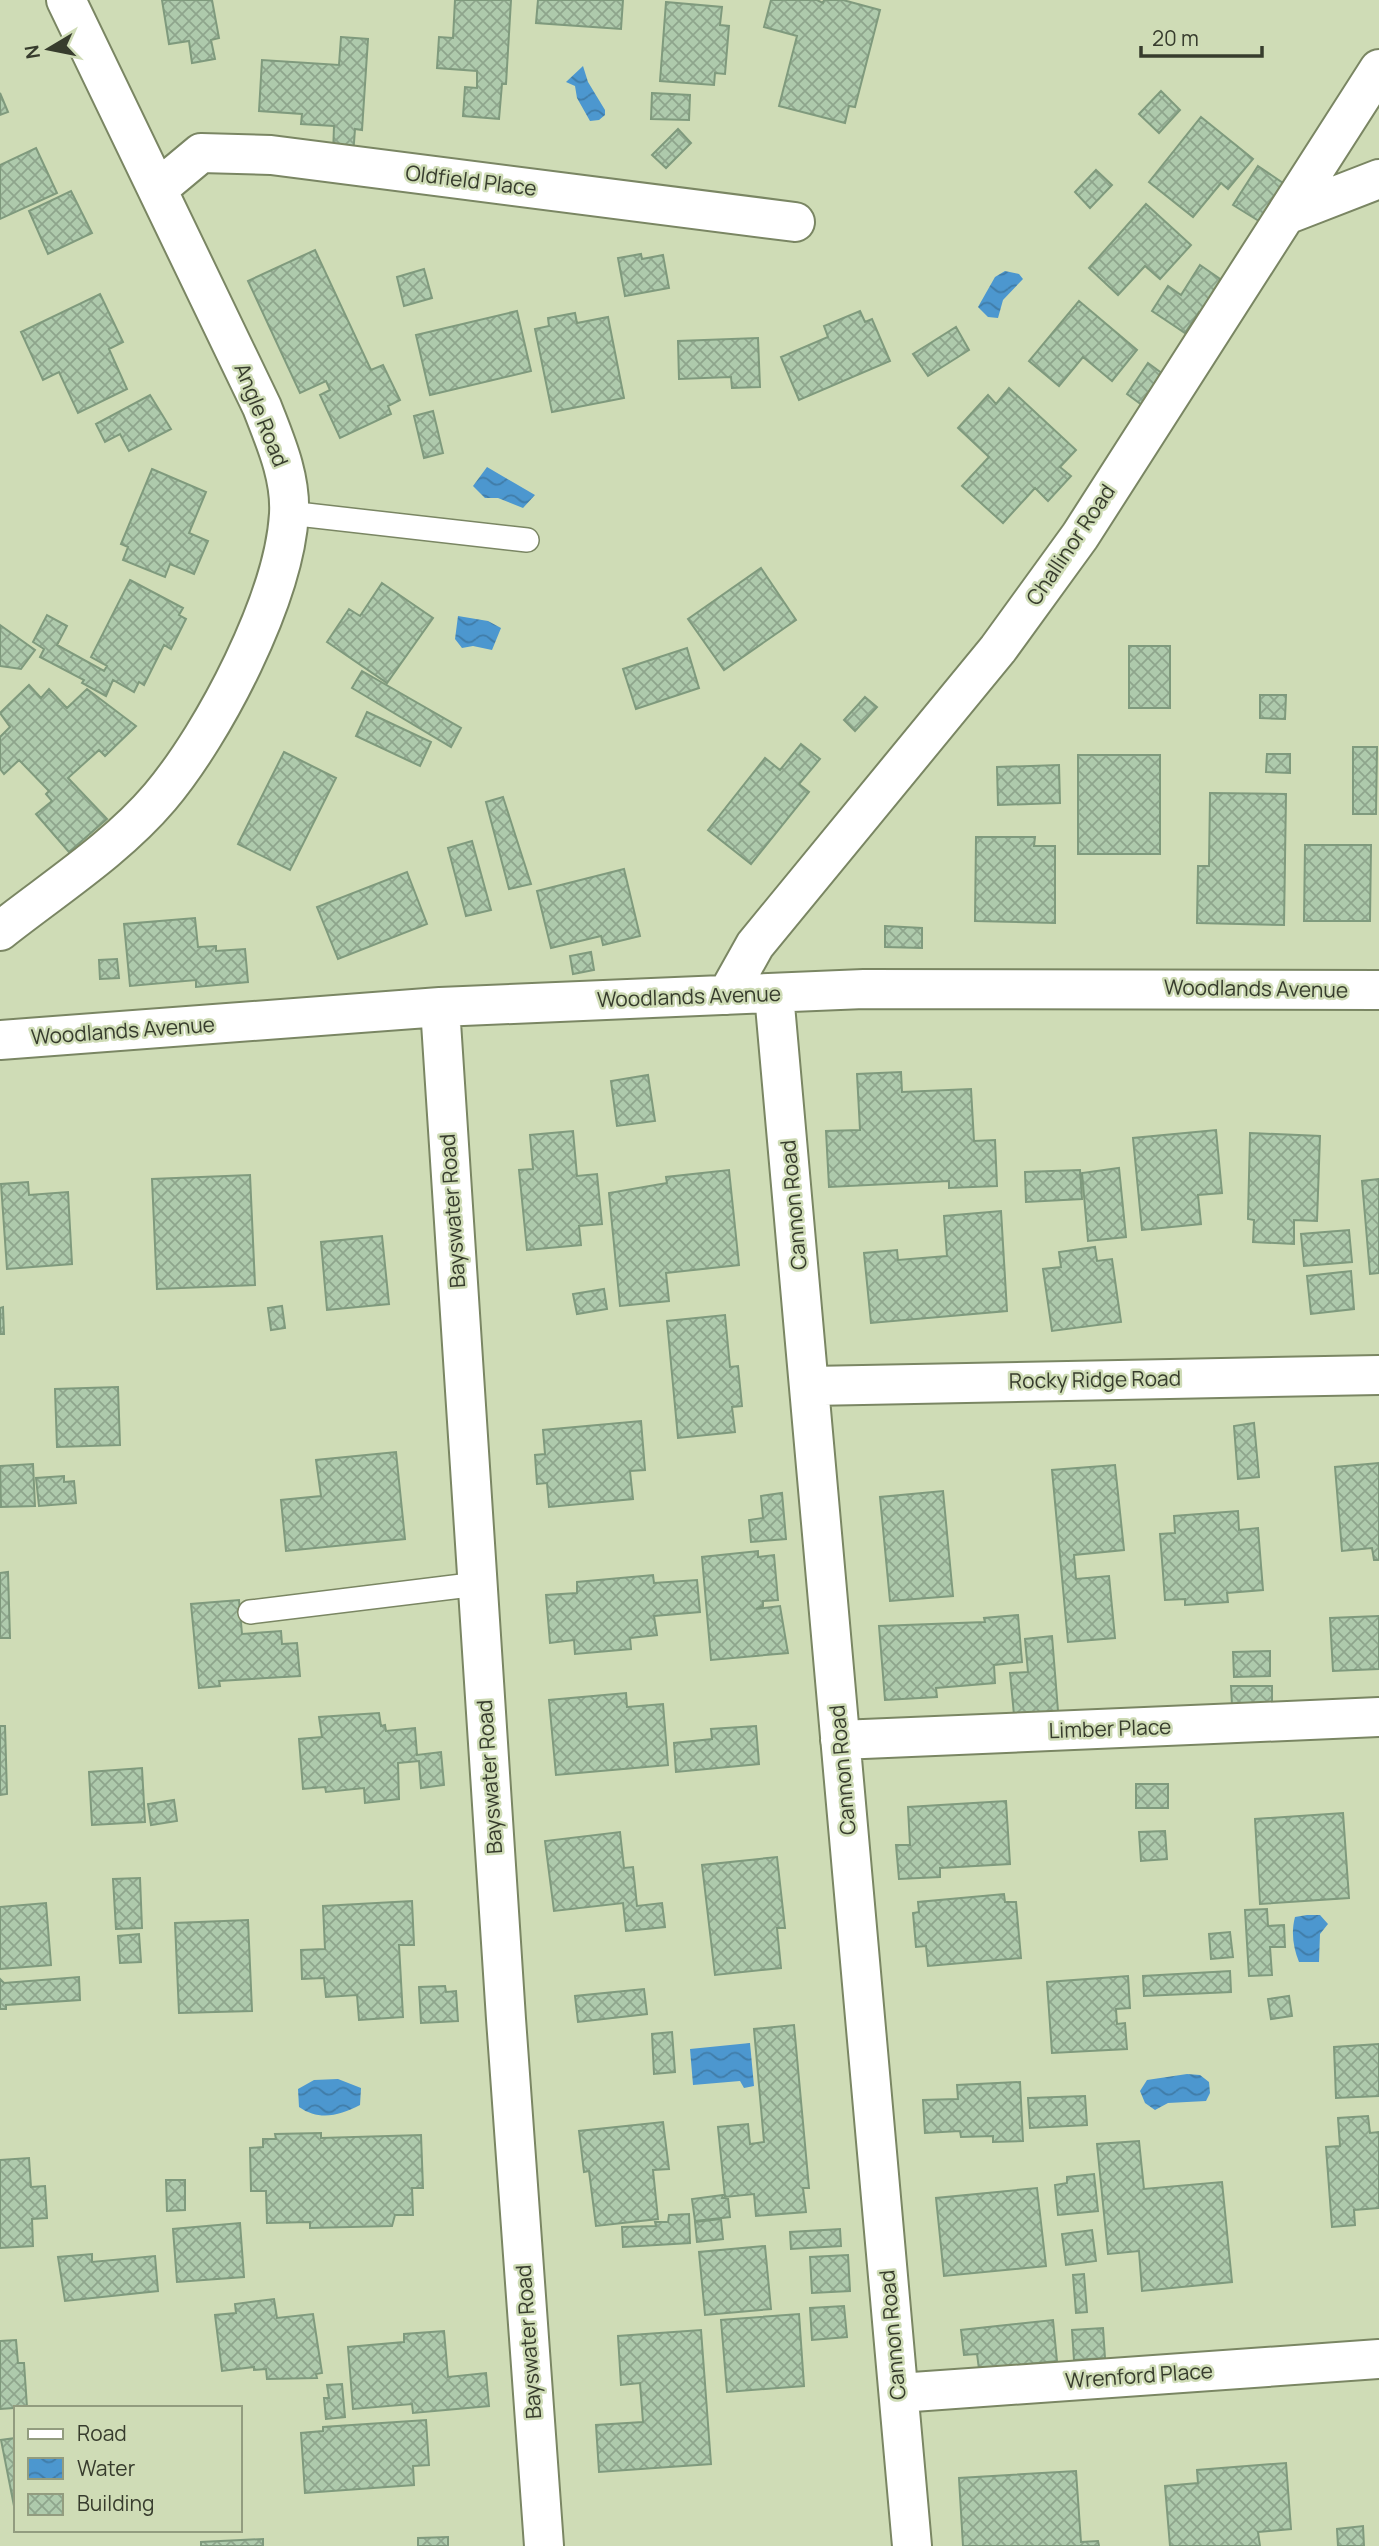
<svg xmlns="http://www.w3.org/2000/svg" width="1379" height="2546" font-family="Manrope,sans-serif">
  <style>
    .water { fill: url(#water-waves) }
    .building { fill: url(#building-cross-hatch); stroke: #7f9a7d; stroke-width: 2 }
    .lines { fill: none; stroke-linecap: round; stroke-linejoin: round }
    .lane-casing { stroke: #7a8663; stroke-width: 26 }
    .street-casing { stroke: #7a8663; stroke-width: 42 }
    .lane { stroke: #fff; stroke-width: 23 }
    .street { stroke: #fff; stroke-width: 38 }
    .labels { text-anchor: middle; stroke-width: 5; stroke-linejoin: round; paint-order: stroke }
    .street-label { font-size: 21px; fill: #373c2d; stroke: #cfdcb6 }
  </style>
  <defs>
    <pattern id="water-waves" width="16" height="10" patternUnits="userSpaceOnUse" patternTransform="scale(1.75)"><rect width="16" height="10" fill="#4c97cf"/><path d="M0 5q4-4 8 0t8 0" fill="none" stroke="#407ca8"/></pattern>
    <pattern id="building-cross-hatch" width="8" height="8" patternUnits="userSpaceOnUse" patternTransform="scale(1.75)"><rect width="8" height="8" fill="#aecaac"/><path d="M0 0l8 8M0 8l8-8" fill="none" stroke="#8ea58c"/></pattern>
  </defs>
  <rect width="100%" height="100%" fill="#cfdcb6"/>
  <path class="water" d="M583 66 588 82 605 110V115L599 120 590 121 577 98 575 86 566 82Z
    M1005 271 1019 274 1023 279 1003 300 998 318 988 317 978 307 995 277Z
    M487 467 535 495 523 508 498 498H485L473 486Z
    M458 616 488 621 501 628 492 650 473 646 462 648 455 639Z
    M1307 1915H1320L1328 1924 1320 1934 1319 1962H1299C1293 1947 1291 1932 1295 1917Z
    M750 2043 754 2086 744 2088 740 2081 693 2085 690 2049Z
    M1187 2074 1200 2075 1209 2082 1210 2093 1206 2101 1168 2103 1155 2110 1145 2103 1140 2091 1147 2080Z
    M338 2079 361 2088 360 2105C339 2116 319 2121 299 2107L298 2089 314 2080Z"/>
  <path class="building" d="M162 0H212L219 38 211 40 215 59 192 63 189 41 169 44Z
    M455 0H511L506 84H502L499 119 463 116 465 87 477 88V71L437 68 439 37 453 38Z
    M538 0H623L621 29 536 23Z
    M771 0H817L823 3 824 0H843L880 10 855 107 849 106 845 123 779 106 797 36 764 27Z
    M666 2 722 7 720 25 729 26 725 74 715 73 714 85 660 81Z
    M341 37 368 39 362 130 355 129 353 156 333 155 334 126 301 124 302 114 259 111 262 60 339 65Z
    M1161 91 1180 110 1159 133 1139 114Z
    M0 93 8 112 0 115Z
    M652 93 690 95 689 120 651 119Z
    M1201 117 1253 159 1228 189 1221 183 1193 217 1149 182Z
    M678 129 691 143 666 168 652 155Z
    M36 148 57 193 0 219V165Z
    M1258 166 1286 185 1262 223 1233 205Z
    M1096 170 1112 185 1090 208 1075 192Z
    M71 191 92 233 48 254 29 211Z
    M1146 204 1191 245 1160 279 1145 266 1118 295 1089 268Z
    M315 250 371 370 383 365 400 400 388 406 391 414 340 438 320 395 330 390 326 381 300 393 248 281Z
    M641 254 642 259 663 255 669 288 625 296 618 258Z
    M1200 265 1226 283 1204 316 1199 312 1185 333 1152 311 1168 286 1181 295Z
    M424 269 432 298 404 306 397 277Z
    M100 294 123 342 109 349 127 389 78 413 59 372 43 380 21 332Z
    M1079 301 1137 350 1112 381 1083 357 1059 386 1029 361Z
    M517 311 531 371 430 395 416 335Z
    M860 311 865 322 872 319 890 361 799 400 781 357 828 337 824 326Z
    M575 313 577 323 608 317 624 398 552 412 535 329 549 326 548 318Z
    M956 327 969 350 928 376 913 354Z
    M758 338 760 387 732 388 731 377 679 379 678 341Z
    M1148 363 1163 374 1142 405 1127 394Z
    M1009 388 1076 450 1060 467 1071 476 1048 501 1035 488 1003 523 962 486 989 457 958 428 988 395 996 404Z
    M150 395 171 429 129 451 120 434 105 442 96 424Z
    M433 411 443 453 424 458 414 416Z
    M152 469 206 492 189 533 208 541 194 574 170 564 165 577 123 560 128 547 121 544Z
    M761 568 796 620 724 670 688 619Z
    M130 580 183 608 179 615 186 619 171 649 164 645 144 685 139 682 134 692 113 680 106 696 82 683 84 680 40 657 44 649 33 642 47 615 67 626 57 645 104 671 107 666 91 657Z
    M382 583 433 618 387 683 327 642 349 609 360 616Z
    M0 625 35 650 21 669 0 666Z
    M1129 646H1170V708H1129Z
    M687 648 699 688 636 709 623 669Z
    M362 671 461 728 451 747 352 688Z
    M29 685 41 698 49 689 67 708 87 689 136 726 105 756 99 750 68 778 107 819 69 852 36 814 52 801 46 794 49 791 19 760 4 774 0 769V737L10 727 0 713Z
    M1260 695H1286L1285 719 1260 718Z
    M865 697 877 707 855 731 844 720Z
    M367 712 431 742 420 766 356 736Z
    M801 744 820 759 799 784 809 792 751 864 708 830 765 758 780 770Z
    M1353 747H1377L1376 814H1353Z
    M284 752 336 778 290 870 238 844Z
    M1267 754H1290V773L1266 772Z
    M1078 755H1160V854H1078Z
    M1059 765 1060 803 998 805 997 767Z
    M1210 793 1286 794 1284 925 1197 923 1198 866H1209Z
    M503 797 531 884 509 889 486 802Z
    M976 837H1035L1034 846H1055V923L975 921Z
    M472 841 491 910 466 916 448 848Z
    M1305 845H1371L1370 921H1304Z
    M624 869 640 936 603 945 601 936 551 948 537 891Z
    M407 872 427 924 338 959 317 907Z
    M195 918 198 947 216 946V951L245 949 248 982 196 987V980L130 986 124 924Z
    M885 926 922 928V948L885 947Z
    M591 952 594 970 573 974 570 956Z
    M117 959 119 978 100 979 99 960Z
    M901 1072 902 1092 971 1089 974 1141 995 1140 997 1186 949 1188V1181L829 1187 826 1131 860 1130 857 1074Z
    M648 1075 655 1121 617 1126 611 1081Z
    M1216 1130 1222 1193 1198 1195 1201 1224 1142 1230 1133 1138Z
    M573 1131 577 1176 597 1174 602 1224 579 1226 581 1245 527 1250 519 1170 533 1169 530 1135Z
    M1250 1133 1320 1136 1317 1221 1294 1220V1244L1253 1242 1254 1220 1248 1219Z
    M1119 1168 1126 1237 1088 1241 1082 1173Z
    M729 1170 739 1265 666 1273 669 1301 620 1306 609 1193 667 1183 666 1177Z
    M1080 1170 1082 1199 1026 1202 1025 1172Z
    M250 1175 255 1285 157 1289 152 1179Z
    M1379 1179V1273L1370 1274 1362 1181Z
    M28 1182 29 1195 68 1192 72 1264 7 1269 1 1184Z
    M1001 1211 1007 1311 871 1323 864 1253 897 1250 898 1260 947 1256 944 1216Z
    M1349 1230 1352 1262 1304 1266 1301 1234Z
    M382 1236 389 1304 327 1310 321 1242Z
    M1095 1247 1097 1261 1112 1259 1121 1322 1052 1331 1043 1269 1061 1267 1059 1252Z
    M1351 1271 1354 1309 1311 1314 1307 1276Z
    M604 1289 607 1309 577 1314 573 1294Z
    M282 1306 285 1328 271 1330 268 1308Z
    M3 1307 4 1334H0V1308Z
    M725 1315 730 1367 738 1366 742 1406 732 1407 735 1432 678 1438 667 1321Z
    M118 1387 120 1445 57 1447 55 1389Z
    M641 1421 645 1470 630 1471 633 1499 549 1507 547 1483 537 1484 535 1455 545 1454 543 1430Z
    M1254 1423 1259 1477 1238 1479 1234 1426Z
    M396 1452 405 1539 286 1551 281 1500 321 1496 316 1460Z
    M1379 1463V1560H1374L1372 1548 1342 1551 1335 1467Z
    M33 1464 35 1506 1 1507 0 1466Z
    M1115 1465 1124 1550 1074 1555 1076 1579 1109 1576 1115 1638 1068 1642 1052 1470Z
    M64 1476V1482L74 1481 76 1503 39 1506 36 1478Z
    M943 1491 953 1596 890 1601 880 1497Z
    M782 1493 786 1539 751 1542 749 1520 763 1518 761 1496Z
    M1238 1511 1239 1530 1258 1528 1263 1590 1227 1593 1228 1602 1185 1605V1599L1165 1600 1160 1534 1175 1533 1174 1516Z
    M758 1551V1557L774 1555 778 1600 763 1601V1606L756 1609 780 1606 788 1653 711 1660 702 1557Z
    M8 1572 10 1638H0V1573Z
    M653 1575 654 1583 697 1580 700 1612 654 1616 657 1635 630 1638 631 1649 575 1654 574 1640 550 1643 546 1595 577 1593V1582Z
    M239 1600 242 1634 281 1631 282 1644 297 1643 300 1676 219 1681 220 1686 199 1688 191 1604Z
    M1018 1615 1022 1662 994 1665 995 1683 936 1688 937 1697 885 1700 879 1626 985 1622 984 1618Z
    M1379 1616V1669L1333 1671 1330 1618Z
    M1052 1636 1058 1711 1014 1715 1010 1673 1028 1672 1025 1639Z
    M1270 1651V1676L1234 1677 1233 1652Z
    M1231 1686H1272V1710L1232 1705Z
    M626 1693 627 1707 663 1704 668 1765 556 1775 549 1700Z
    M379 1713 381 1726 385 1725 386 1731 415 1728 417 1755 441 1752 444 1785 421 1788 419 1761 398 1763 399 1799 365 1803 364 1788 326 1792 325 1787 303 1789 299 1739 322 1737 319 1717Z
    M0 1726H5L7 1794 0 1795Z
    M756 1726 759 1764 676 1772 674 1743 712 1739 711 1729Z
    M142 1768 145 1822 92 1825 89 1772Z
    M1136 1784H1168V1808H1136Z
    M174 1800 177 1821 151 1825 148 1804Z
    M1006 1801 1010 1864 940 1868V1877L899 1879 896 1845H910L908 1807Z
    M1343 1813 1349 1898 1260 1904 1255 1819Z
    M1165 1831 1167 1859 1141 1861 1139 1832Z
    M620 1832 624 1868 633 1867 637 1906 662 1903 665 1927 626 1931 623 1903 554 1911 545 1841Z
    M777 1857 785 1928H777L781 1968 715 1975 702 1865Z
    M140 1878 142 1928 116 1929 113 1879Z
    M1004 1894 1005 1902H1016L1021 1958 928 1966 926 1946 916 1947 913 1913 919 1912 918 1902Z
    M412 1901 414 1945H399L403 2017 359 2020 357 1995 326 1997 324 1978 302 1979 301 1950 325 1949 323 1906Z
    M46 1903 51 1965 0 1969V1907Z
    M1267 1909 1268 1926 1284 1925 1285 1947H1270L1272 1975 1249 1976 1245 1910Z
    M248 1920 252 2011 179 2013 175 1923Z
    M1230 1932 1233 1957 1211 1959 1209 1934Z
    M139 1934 141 1962 120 1963 118 1936Z
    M1230 1971 1231 1992 1144 1996 1143 1976Z
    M1128 1976 1130 2008 1116 2009 1117 2024 1125 2023 1127 2049 1052 2053 1047 1982Z
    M79 1977 80 2000 6 2005V2009H0V1979L4 1983Z
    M445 1986 446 1992 456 1991 458 2021 421 2023 419 1987Z
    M644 1989 647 2014 578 2022 575 1996Z
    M1289 1996 1292 2016 1271 2019 1268 1999Z
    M794 2025 809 2188H803L806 2212 756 2216 754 2194 725 2197 718 2127 748 2124 750 2144 764 2142 754 2029Z
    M672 2032 675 2072 654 2074 652 2034Z
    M1379 2044V2096L1336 2098 1334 2047Z
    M1020 2082 1023 2141 993 2142V2136L961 2137 960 2131 925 2133 923 2100 958 2099 957 2085Z
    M1085 2096 1087 2125 1030 2128 1028 2098Z
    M1368 2116 1370 2133 1379 2132V2208L1354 2210 1355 2225 1332 2227 1326 2147 1340 2146 1338 2118Z
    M663 2122 669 2169 653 2170 658 2219 596 2226 589 2171 584 2172 579 2131Z
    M321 2133V2138L421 2135 423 2188H412L413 2215H395L392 2226 310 2228V2222L267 2223 266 2191H251L250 2148 263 2147V2139H276L275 2134Z
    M1139 2141 1144 2189 1222 2182 1232 2282 1142 2291 1139 2251 1108 2254 1097 2144Z
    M29 2158 31 2187 45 2186 47 2218 32 2219 33 2246 0 2248V2160Z
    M1094 2174 1098 2211 1058 2215 1055 2185 1067 2183V2177Z
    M166 2180H185V2210L167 2211Z
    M1037 2188 1046 2266 944 2276 936 2198Z
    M723 2195 722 2198H728L730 2217 695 2221 692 2199Z
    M689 2214 690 2243 623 2247 622 2227 656 2226 655 2222H668L669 2215Z
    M721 2219 723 2239 697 2242 695 2222Z
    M240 2223 244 2277 177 2282 173 2229Z
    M840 2229 841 2246 791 2249 790 2232Z
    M1092 2230 1096 2261 1066 2265 1062 2234Z
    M765 2246 771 2309 705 2315 699 2252Z
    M92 2254V2262L155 2256 158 2291 65 2301 58 2257Z
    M848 2255 850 2291 812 2293 810 2257Z
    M1084 2274 1087 2312 1076 2313 1073 2275Z
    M274 2299 277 2318 313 2314 322 2373 316 2374 317 2378 267 2379 266 2369 254 2370V2367L222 2371 215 2315 236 2313 235 2304Z
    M844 2306 847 2337 812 2340 810 2308Z
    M799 2314 804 2386 727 2392 721 2320Z
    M1053 2320 1057 2361 979 2369 977 2354 964 2355 961 2330Z
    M1103 2328 1105 2358 1074 2360 1072 2330Z
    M701 2330 711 2464 599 2472 596 2425 643 2422 640 2383 621 2385 618 2336Z
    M444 2331 448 2377 486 2373 489 2406 413 2413 412 2404 353 2409 348 2347 404 2342V2334Z
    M16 2340 18 2363H24L27 2407 0 2409V2341Z
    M342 2384 345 2417 326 2419 324 2398H329L327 2385Z
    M426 2420 429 2465 413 2466 414 2485 305 2493 301 2433 323 2431V2427Z
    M16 2438V2506H14L1 2440Z
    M1286 2463 1291 2529 1258 2532 1260 2546H1170L1165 2486 1198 2483 1197 2470Z
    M1076 2471 1081 2542 1098 2541 1099 2546H963L959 2478Z
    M1363 2526 1364 2546H1338L1337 2529Z
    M448 2537V2546H418V2538Z
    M263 2539V2546H201V2542Z"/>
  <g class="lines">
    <g class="lane-casing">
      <path id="lane" d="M289 513 527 540
        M250 1612 478 1584"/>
    </g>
    <g class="street-casing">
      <path id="street" d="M159 188 201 153 271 155 795 222
        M1286 215 1379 179
        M0 931C53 889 116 849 160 797 214 733 284 599 289 514 291 476 275 441 262 407L66 0
        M774 994 912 2546
        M727 995 755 945 998 649 1080 536 1379 69
        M440 1007 506 2019 544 2546
        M0 1040 440 1007 864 989 1379 990
        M811 1386 1379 1375
        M840 1740 1379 1717
        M899 2393 1379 2359"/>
    </g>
    <use href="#lane" class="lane"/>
    <use href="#street" class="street"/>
  </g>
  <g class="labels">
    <g class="street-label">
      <text transform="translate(471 181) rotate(7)" y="7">Oldfield Place</text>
      <text transform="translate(261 415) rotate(68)" y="7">Angle Road</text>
      <text transform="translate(1071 545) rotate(-56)" y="7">Challinor Road</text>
      <text transform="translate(1256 989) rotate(1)" y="7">Woodlands Avenue</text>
      <text transform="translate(689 997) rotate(-2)" y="7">Woodlands Avenue</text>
      <text transform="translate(123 1031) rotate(-4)" y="7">Woodlands Avenue</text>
      <text transform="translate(794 1205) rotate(-95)" y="7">Cannon Road</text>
      <text transform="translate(453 1211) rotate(-94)" y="7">Bayswater Road</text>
      <text transform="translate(1095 1380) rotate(-1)" y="7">Rocky Ridge Road</text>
      <text transform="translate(1110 1729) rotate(-2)" y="7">Limber Place</text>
      <text transform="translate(843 1770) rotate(-95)" y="7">Cannon Road</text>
      <text transform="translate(490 1777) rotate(-94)" y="7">Bayswater Road</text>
      <text transform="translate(893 2335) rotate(-95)" y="7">Cannon Road</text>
      <text transform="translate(529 2342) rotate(-94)" y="7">Bayswater Road</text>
      <text transform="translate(1139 2376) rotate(-4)" y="7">Wrenford Place</text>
    </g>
  </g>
  <rect x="14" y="2406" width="228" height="126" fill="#cfdcb6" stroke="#929c7f" stroke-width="2"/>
  <rect x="28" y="2429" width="35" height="10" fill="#ffffff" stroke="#929c7f" stroke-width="2"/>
  <text x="77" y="2441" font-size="21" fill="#373c2d">Road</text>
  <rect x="28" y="2458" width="35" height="21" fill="url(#water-waves)" stroke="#929c7f" stroke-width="2"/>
  <text x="77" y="2476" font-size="21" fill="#373c2d">Water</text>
  <rect x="28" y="2494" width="35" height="21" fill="url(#building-cross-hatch)" stroke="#929c7f" stroke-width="2"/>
  <text x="77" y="2511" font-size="21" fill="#373c2d">Building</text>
  <g transform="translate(49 49) rotate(260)" stroke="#cfdcb6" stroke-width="5" paint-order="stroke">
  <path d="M0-5L12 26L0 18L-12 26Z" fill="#373c2d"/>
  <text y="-10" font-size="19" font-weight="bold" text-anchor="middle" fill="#373c2d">N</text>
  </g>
  <path d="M1141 46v10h121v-10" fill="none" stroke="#373c2d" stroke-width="3.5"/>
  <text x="1152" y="46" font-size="21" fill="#373c2d" stroke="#cfdcb6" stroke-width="5" paint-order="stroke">20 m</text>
</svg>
